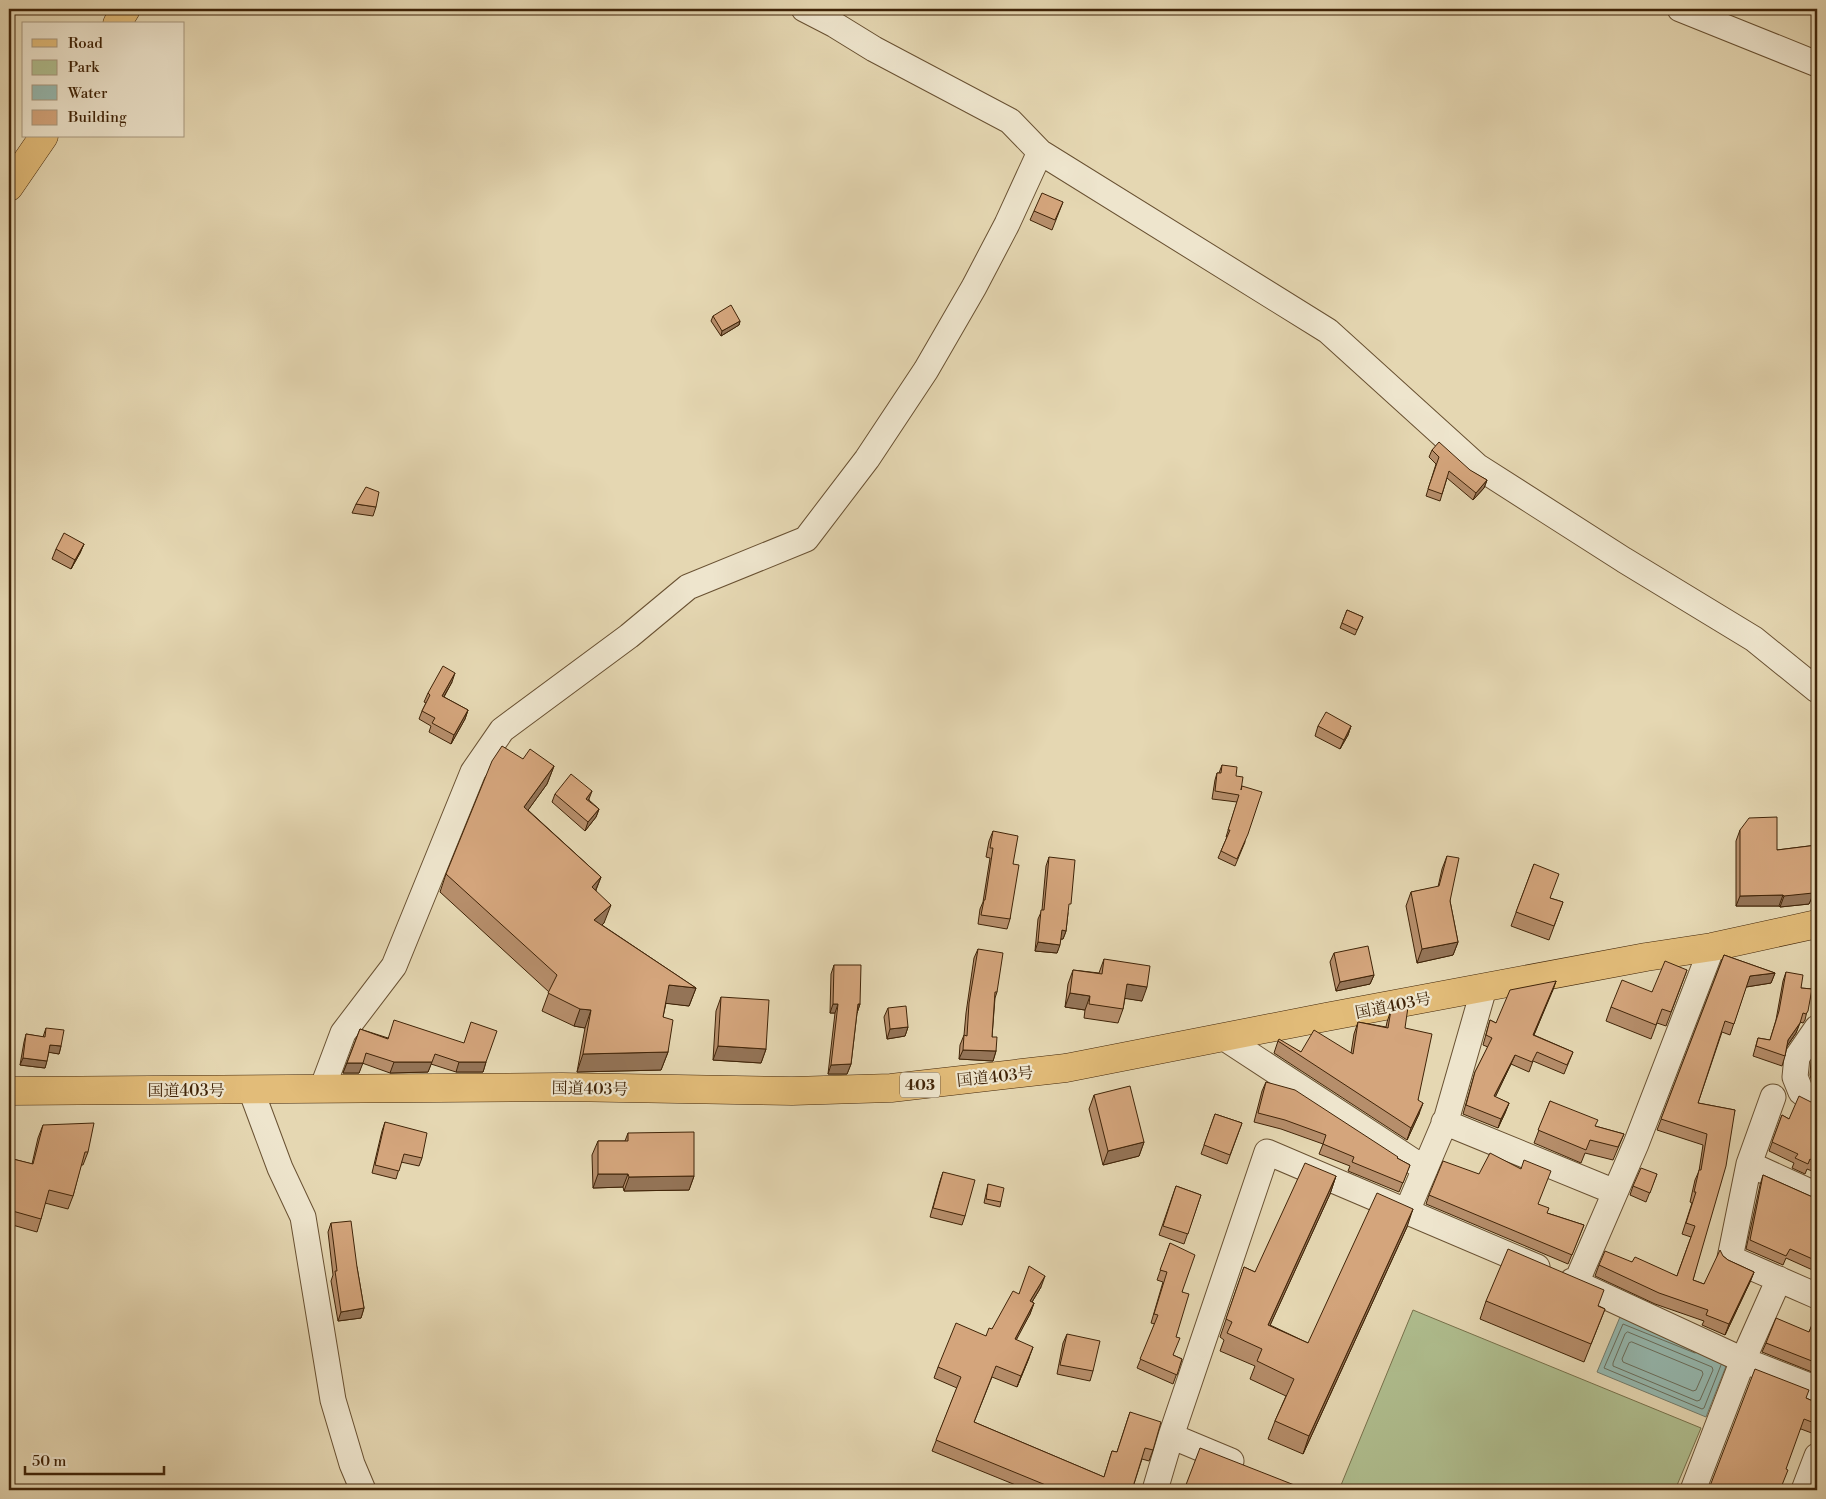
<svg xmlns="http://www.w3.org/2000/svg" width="1826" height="1499" font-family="'Libre Bodoni','Noto Serif JP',serif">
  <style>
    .green { fill: #b0bf90; stroke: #78724c }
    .water { fill: #96b9b0; stroke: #747d6d }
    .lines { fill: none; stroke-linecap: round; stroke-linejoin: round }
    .shore { stroke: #6b6e5c; stroke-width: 1 }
    .minor-casing { stroke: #695132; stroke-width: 27 }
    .major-casing { stroke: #402408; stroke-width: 29 }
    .highway-casing { stroke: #402408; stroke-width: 29 }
    .minor { stroke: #eee5cd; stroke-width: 25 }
    .major { stroke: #e2bc79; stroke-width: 28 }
    .highway { stroke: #e2bc79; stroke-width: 28 }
    .wall { fill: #b68e6b; stroke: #402408 }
    .shaded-wall { fill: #947457; stroke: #402408 }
    .building { fill: #d4a57c; stroke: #402408 }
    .labels { text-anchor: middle; stroke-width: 4.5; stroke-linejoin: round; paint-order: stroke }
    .shield { fill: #eee5cd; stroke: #745e43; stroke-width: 1 }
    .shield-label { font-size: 15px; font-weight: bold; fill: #402408 }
    .street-label { font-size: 16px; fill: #402408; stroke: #eee5cd }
  </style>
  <rect width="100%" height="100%" fill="#e5d7b2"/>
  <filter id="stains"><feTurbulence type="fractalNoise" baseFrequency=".004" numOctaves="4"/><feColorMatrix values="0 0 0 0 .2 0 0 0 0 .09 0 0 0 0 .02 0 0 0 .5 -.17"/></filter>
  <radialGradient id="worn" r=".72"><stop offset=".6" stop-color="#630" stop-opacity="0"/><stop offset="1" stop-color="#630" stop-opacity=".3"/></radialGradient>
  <path class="green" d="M1413 1310 1701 1428 1675 1490H1339Z"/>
  <path class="water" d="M1620 1317 1728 1361 1706 1417 1597 1372Z"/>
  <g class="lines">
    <path class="shore" d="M1628 1332 1712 1367 1713 1370 1700 1400 1697 1401 1613 1366V1363L1625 1334Z
      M1632 1342 1702 1371 1703 1374 1696 1390 1693 1391 1623 1362 1622 1359 1629 1343Z
      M1695 1353 1623 1324 1604 1368 1702 1409 1704 1408 1721 1365"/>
    <g class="minor-casing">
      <path id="minor" d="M804 9 835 25 874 49 1010 121 1040 152 1328 331 1477 466 1624 560 1754 639 1817 690
        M1680 9 1817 64
        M1817 1028 1797 1057 1795 1077 1801 1092 1817 1101
        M1223 1037 1425 1169
        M322 1089 343 1033 394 966 473 772 502 730 629 636 688 587 806 539 867 459 926 370 974 287 1007 224 1040 152
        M251 1090 280 1168 303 1217 333 1400 352 1464 363 1490
        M1773 1097 1749 1164 1730 1258 1817 1296
        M1444 1122 1615 1192
        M1749 1164 1817 1195
        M1407 1211 1447 1117 1484 988
        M1572 1281 1743 1360 1817 1389
        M1576 1283 1636 1144 1712 947
        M1171 1436 1231 1461
        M1155 1490 1171 1436 1267 1152 1537 1267
        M1693 1490 1743 1360 1779 1279
        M1804 1490 1817 1456"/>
    </g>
    <g class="major-casing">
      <path id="major" d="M117 24 126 9
        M9 187 44 136"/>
    </g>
    <g class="highway-casing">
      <path id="highway" d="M9 1091 562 1087 792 1091 891 1088 1066 1068 1326 1017 1646 957 1712 947 1817 924"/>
    </g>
    <use href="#minor" class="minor"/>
    <use href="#major" class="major"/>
    <use href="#highway" class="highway"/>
  </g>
  <path class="wall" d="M1063 202 1052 230 1030 220 1034 211Z
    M713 316 740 321 739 325 721 336 711 321Z
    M1432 450 1487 480 1484 488 1473 500 1447 478 1440 501 1426 496 1436 464 1429 457Z
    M356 504 376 507 373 516 352 513Z
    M84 544 80 553 71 569 52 559 56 549Z
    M1347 610 1363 617 1355 635 1340 628Z
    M452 682 444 697 468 710 465 719 451 744 429 732 431 726 419 719 422 711 426 703 424 702 428 693Z
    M1318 726H1351L1348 735 1340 749 1315 736Z
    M523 759 554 766 547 784 528 810 601 877 596 890 604 923 602 925 696 988 689 1006 666 1003 663 1017 668 1052 661 1070 577 1072 585 1028 574 1026 542 1011 549 992 440 892 446 874Z
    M1222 765 1236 776 1241 790 1245 842 1235 866 1218 858 1227 837H1226L1237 802 1212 799 1215 780 1217 773H1219Z
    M555 794 589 799V800L599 809 596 817 585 831 552 802Z
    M1740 830 1777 850 1817 845V896L1812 897 1809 904 1780 907 1779 906H1736V841Z
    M993 831 1013 864 1010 919 1007 929 978 924 980 909 983 902 990 858 986 857 989 841Z
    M1447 856 1450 901 1458 942 1453 955 1417 963 1406 906 1411 892 1438 887 1442 869Z
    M1049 857 1068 913 1066 931 1063 939H1061L1057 953 1035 951 1038 919 1042 910 1046 866Z
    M1534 864 1550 898 1563 902 1549 940 1511 926Z
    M978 949 997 992 995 998 992 1037 996 1051 993 1061 959 1059 960 1045 964 1035 966 1013 974 958Z
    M1334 953 1374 975 1370 984 1336 991 1330 962Z
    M1724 955 1775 973 1771 983 1746 987 1730 1035 1722 1032 1698 1103 1735 1110 1693 1280 1704 1284 1723 1256 1728 1260 1754 1272 1750 1282 1725 1335 1702 1325 1704 1321 1655 1304 1595 1276 1599 1265 1632 1262 1677 1276 1691 1237 1682 1234 1692 1203 1690 1202 1695 1180 1699 1171 1703 1145 1657 1130Z
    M1104 959 1142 1001 1125 998 1123 1009 1118 1023 1084 1018 1085 1010 1065 1007 1068 984 1073 970 1099 973Z
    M834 965 860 1004 857 1013 851 1064 847 1074H828L835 1013H830L831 974Z
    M1687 970 1666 1026 1657 1023 1651 1039 1606 1021 1611 1007 1652 992Z
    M1786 972 1801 988 1812 989 1805 1020 1803 1023 1800 1022 1796 1033 1787 1046 1785 1056 1782 1066 1753 1056 1758 1038 1770 1040 1776 1020 1783 981Z
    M1556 981 1534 1035 1573 1052 1564 1074 1533 1061 1529 1072 1511 1064 1495 1097 1509 1103 1505 1113 1498 1128 1463 1114 1475 1072 1488 1047 1483 1045 1490 1020 1496 1023Z
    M721 997 766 1049 761 1063 713 1060 716 1011Z
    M888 1008 908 1027 905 1036 887 1039 884 1017Z
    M1391 1010 1405 1028 1418 1100 1419 1114 1407 1140 1274 1053 1278 1041 1301 1052 1351 1053 1354 1034 1358 1022 1386 1027 1387 1022Z
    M46 1028 61 1046 59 1054 49 1052 45 1068 20 1065 24 1042 26 1034 43 1037Z
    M360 1029 388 1038 486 1062 483 1072H456L431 1064 428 1072 390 1073 362 1063 359 1073H343Z
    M1817 1049V1085L1812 1082 1810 1075 1811 1062 1814 1053Z
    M1266 1082 1397 1158 1410 1165 1399 1192 1348 1171 1350 1166 1319 1154 1323 1144 1281 1129 1254 1122 1262 1091Z
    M1094 1095 1144 1142 1139 1156 1103 1165 1089 1109Z
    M1550 1101 1595 1126 1624 1134 1613 1160 1585 1153 1581 1163 1534 1143Z
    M1817 1105V1173L1807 1169 1805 1174 1792 1168 1794 1163 1769 1151 1782 1115 1789 1119Z
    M1215 1114 1242 1123 1227 1164 1201 1154Z
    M385 1122 422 1158 419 1166 401 1162 396 1179 372 1173 382 1131Z
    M43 1125 88 1152 83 1165H81L73 1196 68 1209 45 1203 41 1219 37 1232 9 1224V1170L13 1159 32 1164 38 1138Z
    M628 1133 694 1176 689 1190 624 1191 623 1187 593 1188 592 1155 598 1141H625Z
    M943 1172 965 1216 962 1225 930 1217 940 1181Z
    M1657 1174 1646 1202 1630 1195 1633 1186Z
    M1763 1175 1817 1199V1272L1786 1258 1783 1265 1746 1249 1760 1185Z
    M1336 1176 1330 1194 1270 1325 1308 1343 1407 1227 1303 1454 1268 1439 1275 1421 1286 1396 1250 1379 1255 1366 1220 1351 1224 1340 1220 1337 1244 1267 1255 1272Z
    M988 1184 1001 1202 1000 1207 984 1203Z
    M1176 1186 1201 1195 1184 1244 1159 1235Z
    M1429 1195 1538 1204 1547 1213 1584 1225 1568 1264 1426 1204Z
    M331 1223 357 1267 364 1308 361 1318 338 1321 331 1281 333 1275 328 1232Z
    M1170 1243 1182 1292 1173 1355 1182 1359 1173 1384 1137 1368 1155 1324 1151 1323 1163 1282 1157 1280Z
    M1041 1287 1032 1302 1034 1303 1030 1314 1016 1339 1029 1358 1017 1387 992 1377 974 1422 1104 1477 1112 1451 1117 1452 1130 1412 1153 1450 1149 1461 1142 1459 1132 1490H1028L932 1451 957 1388 934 1378 938 1367 986 1336 992 1329 1019 1294Z
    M1486 1301 1599 1306 1605 1309 1584 1362 1480 1319Z
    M1817 1313V1374L1762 1352 1766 1343 1809 1332Z
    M1067 1334 1093 1371 1090 1381 1057 1374 1063 1343Z
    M1806 1398 1817 1403V1435L1801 1429 1707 1490Z"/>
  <path class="shaded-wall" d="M740 321 739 325 721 336 722 331Z
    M1487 480 1484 488 1473 500 1476 493Z
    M84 544 80 553 71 569 75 560Z
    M455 673 452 682 439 705 442 696Z
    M468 710 465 719 451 744 454 735Z
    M1351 726 1348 735 1340 749 1344 740Z
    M554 766 547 784 518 824 524 807Z
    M592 791 589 799 583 807 586 799Z
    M599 809 596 817 585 831 588 822Z
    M601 877 594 894 592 887Z
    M1817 885V896L1812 897 1809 904 1780 907 1784 896 1812 886Z
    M1783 895 1779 906H1736L1740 896Z
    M611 905 604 923 588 938 594 920Z
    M1062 930 1066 931 1063 939H1059Z
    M1038 942 1060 945 1057 953 1035 951Z
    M1458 942 1453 955 1417 963 1422 949Z
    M1775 973 1771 983 1746 987 1750 976Z
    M1374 975 1370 984 1336 991 1340 982Z
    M1556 981 1553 990 1530 1044 1533 1035Z
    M1127 984 1147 987 1142 1001 1122 998Z
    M669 985 696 988 689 1006 663 1003Z
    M1070 993 1090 996 1085 1010 1065 1007Z
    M833 1004H838L835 1013H830Z
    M858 1004H860L857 1013Z
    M580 1009 591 1010 585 1028 574 1026Z
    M1800 1023 1796 1033 1785 1049 1788 1040Z
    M908 1027 905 1036 887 1039 890 1029Z
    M50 1045 61 1046 59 1054 47 1052Z
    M718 1046 766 1049 761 1063 713 1060Z
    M963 1050 996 1051 993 1061 959 1059Z
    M668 1052 661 1070 577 1072 583 1054Z
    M1515 1055 1511 1064 1491 1106 1494 1096Z
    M23 1058 47 1061 45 1068 20 1065Z
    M394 1062H432L428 1072 390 1073Z
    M459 1062H486L483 1072H456Z
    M347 1063H363L359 1073H343Z
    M851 1064 847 1074H828L831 1065Z
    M1423 1103 1419 1114 1407 1140 1411 1128Z
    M1509 1103 1505 1113 1498 1128 1501 1119Z
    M1144 1142 1139 1156 1103 1165 1108 1151Z
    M598 1174H628L623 1187 593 1188Z
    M694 1176 689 1190 624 1191 629 1177Z
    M1336 1176 1330 1194 1262 1343 1268 1325Z
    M1413 1209 1407 1227 1303 1454 1309 1436Z
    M1754 1272 1750 1282 1725 1335 1729 1324Z
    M1045 1276 1041 1287 1026 1312 1030 1301Z
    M1034 1303 1030 1314 1011 1350 1015 1339Z
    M364 1308 361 1318 338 1321 341 1312Z
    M1033 1347 1029 1358 1017 1387 1021 1376Z"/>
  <path class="building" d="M1042 193 1063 202 1055 220 1034 211Z
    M731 305 740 321 722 331 713 316Z
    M1439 442 1470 470 1487 480 1476 493 1449 471 1442 494 1428 489 1439 457 1432 450Z
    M366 487 379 492 376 507 356 504Z
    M64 533 84 544 75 560 56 549Z
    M1347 610 1363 617 1357 630 1342 623Z
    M443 666 455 673 442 696 468 710 454 735 432 723 435 718 422 711 430 695 428 693Z
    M1326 712 1351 726 1344 740 1318 726Z
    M502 746 523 759 530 749 554 766 524 807 601 877 592 887 611 905 594 920 696 988 669 985 663 1017 673 1020 668 1052 583 1054 591 1010 580 1009 548 993 557 975 446 874 492 761Z
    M1222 765 1237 767 1236 776 1243 777 1241 790 1242 786 1262 792 1248 834 1237 859 1221 851 1230 830H1228L1239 795 1215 791 1217 773H1221Z
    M571 774 592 791 586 799 599 809 588 822 555 794Z
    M1777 817V850L1817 845V885L1812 886 1813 893 1784 896 1783 895 1740 896V830L1749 818Z
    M993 831 1018 836 1013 864 1019 865 1010 919 981 915 984 900H985L993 848H990Z
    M1447 856 1459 858 1450 901 1458 942 1422 949 1411 892 1439 886Z
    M1049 857 1075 860 1071 904H1069L1066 931 1062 930 1060 945 1038 942 1041 910H1044Z
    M1534 864 1559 874 1550 898 1563 902 1554 926 1516 912Z
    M1368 946 1374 975 1340 982 1334 953Z
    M978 949 1003 953 997 992H995L992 1037H997L996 1051 963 1050 964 1035 967 1036 969 1003Z
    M1724 955 1775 973 1750 976 1734 1024 1725 1021 1698 1103 1735 1110 1726 1166 1693 1280 1704 1284 1720 1250 1723 1256 1728 1260 1754 1272 1729 1324 1706 1315 1708 1310 1659 1293 1599 1265 1605 1251 1632 1262 1635 1257 1677 1276 1695 1226 1686 1223 1696 1192H1694L1699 1170H1701L1707 1134 1661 1119Z
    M1104 959 1150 966 1147 987 1127 984 1123 1009 1089 1004 1090 996 1070 993 1073 970 1102 974Z
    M1665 961 1687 970 1671 1012 1662 1009 1656 1025 1611 1007 1622 980 1652 992Z
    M834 965H861L860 1004H858L851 1064 831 1065 838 1004H833Z
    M1786 972 1803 975 1801 988 1812 989 1808 1011 1806 1014 1803 1013 1800 1023 1788 1040 1785 1056 1756 1046 1758 1038 1770 1040 1779 1011Z
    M1556 981 1533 1035 1573 1052 1567 1065 1537 1052 1532 1062 1515 1055 1494 1096 1509 1103 1501 1119 1466 1105 1475 1072 1492 1038 1486 1035 1490 1020 1496 1023 1510 990Z
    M721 997 769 1000 766 1049 718 1046Z
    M906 1006 908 1027 890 1029 888 1008Z
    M1408 1007 1405 1028 1432 1034 1418 1100 1423 1103 1411 1128 1278 1041 1279 1039 1301 1052 1314 1030 1353 1054 1358 1022 1388 1028 1391 1010Z
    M394 1020 464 1043 471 1022 497 1031 486 1062H459L435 1054 432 1062H394L366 1053 363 1063H347L360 1029 388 1039Z
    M46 1028 64 1030 61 1046 50 1045 47 1061 23 1058 26 1034 45 1037Z
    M1817 1049V1074L1816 1073 1813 1066 1814 1053Z
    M1266 1082 1295 1090 1398 1157 1397 1158 1410 1165 1403 1183 1352 1162 1354 1157 1323 1144 1326 1135 1285 1120 1258 1113Z
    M1130 1086 1144 1142 1108 1151 1094 1095Z
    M1799 1096 1817 1105V1163L1810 1159 1808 1164 1795 1158 1798 1154 1772 1142 1782 1115 1789 1119Z
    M1550 1101 1598 1120 1595 1126 1624 1134 1618 1147 1590 1140 1586 1150 1538 1130Z
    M1215 1114 1242 1123 1230 1155 1204 1145Z
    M385 1122 427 1133 422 1158 404 1154 399 1171 375 1165Z
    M94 1123 88 1152H85L73 1196 49 1190 41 1219 9 1210V1184L10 1179H9V1176L13 1159 33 1164 43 1125Z
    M694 1132V1176L629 1177 628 1174H598V1141H628V1133Z
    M1490 1153 1521 1169 1524 1160 1551 1171 1538 1204 1549 1208 1547 1213 1584 1225 1572 1255 1429 1195 1443 1161 1479 1174Z
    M1305 1163 1336 1176 1268 1325 1308 1343 1377 1193 1413 1209 1309 1436 1275 1421 1294 1379 1257 1361 1262 1349 1227 1333 1232 1322 1226 1319 1244 1267 1255 1272Z
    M1641 1168 1657 1174 1650 1193 1633 1186Z
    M943 1172 975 1180 965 1216 933 1208Z
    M1763 1175 1817 1199V1261L1790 1249 1786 1256 1750 1240Z
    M988 1184 1004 1188 1001 1202 986 1199Z
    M1176 1186 1201 1195 1188 1234 1163 1226Z
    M351 1221 357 1267 364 1308 341 1312 335 1271H337L331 1223Z
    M1170 1243 1195 1255 1182 1292 1189 1294 1176 1337 1180 1338 1173 1355 1182 1359 1177 1375 1140 1359 1158 1315 1154 1314 1167 1272 1160 1270Z
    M1508 1249 1604 1290 1598 1306 1605 1309 1591 1344 1486 1301Z
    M1029 1266 1045 1276 1030 1301 1034 1303 1015 1339 1033 1347 1021 1376 996 1366 974 1422 1104 1477 1112 1451 1117 1452 1130 1412 1161 1422 1153 1450 1145 1448 1132 1490H1052L1053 1488 936 1440 961 1377 938 1367 956 1323 986 1336 989 1328 992 1329 1013 1291 1019 1294Z
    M1817 1313V1363L1766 1343 1776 1318 1809 1332Z
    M1067 1334 1100 1341 1093 1371 1060 1365Z
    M1755 1369 1809 1390 1806 1398 1817 1403V1424L1804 1419 1786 1469 1788 1470 1780 1490H1707L1710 1486Z
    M1200 1448 1307 1490H1184Z"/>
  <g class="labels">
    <rect class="shield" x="900" y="1072.5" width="40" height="25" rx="4"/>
    <g class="shield-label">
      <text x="920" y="1090">403</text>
    </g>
    <g class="street-label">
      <text transform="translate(1393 1005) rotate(-11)" y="6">国道403号</text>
      <text transform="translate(995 1076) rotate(-6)" y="6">国道403号</text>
      <text transform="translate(590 1088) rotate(1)" y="6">国道403号</text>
      <text x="186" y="1096">国道403号</text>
    </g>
  </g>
  <rect width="1826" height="1499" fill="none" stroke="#e5d7b2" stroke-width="30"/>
  <rect x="10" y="10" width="1806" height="1479" fill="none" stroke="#402408" stroke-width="2.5"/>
  <rect x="15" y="15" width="1796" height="1469" fill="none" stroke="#402408"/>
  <rect x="22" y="22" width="162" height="115" fill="#eee5cd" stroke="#a8987e"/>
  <rect x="32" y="39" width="25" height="8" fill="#e2bc79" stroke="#a8987e"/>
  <text x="68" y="48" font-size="15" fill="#402408">Road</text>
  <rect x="32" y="60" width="25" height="15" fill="#b0bf90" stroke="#a8987e"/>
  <text x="68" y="72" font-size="15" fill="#402408">Park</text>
  <rect x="32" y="85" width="25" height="15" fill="#96b9b0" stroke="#a8987e"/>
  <text x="68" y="98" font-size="15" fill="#402408">Water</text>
  <rect x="32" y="110" width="25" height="15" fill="#d4a57c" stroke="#a8987e"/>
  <text x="68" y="122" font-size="15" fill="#402408">Building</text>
  <path d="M25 1466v8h139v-8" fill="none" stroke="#402408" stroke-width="2.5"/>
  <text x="32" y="1466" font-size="15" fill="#402408" stroke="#eee5cd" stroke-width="4" paint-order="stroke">50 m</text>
  <rect width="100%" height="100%" filter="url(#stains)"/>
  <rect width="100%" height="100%" fill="url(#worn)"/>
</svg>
